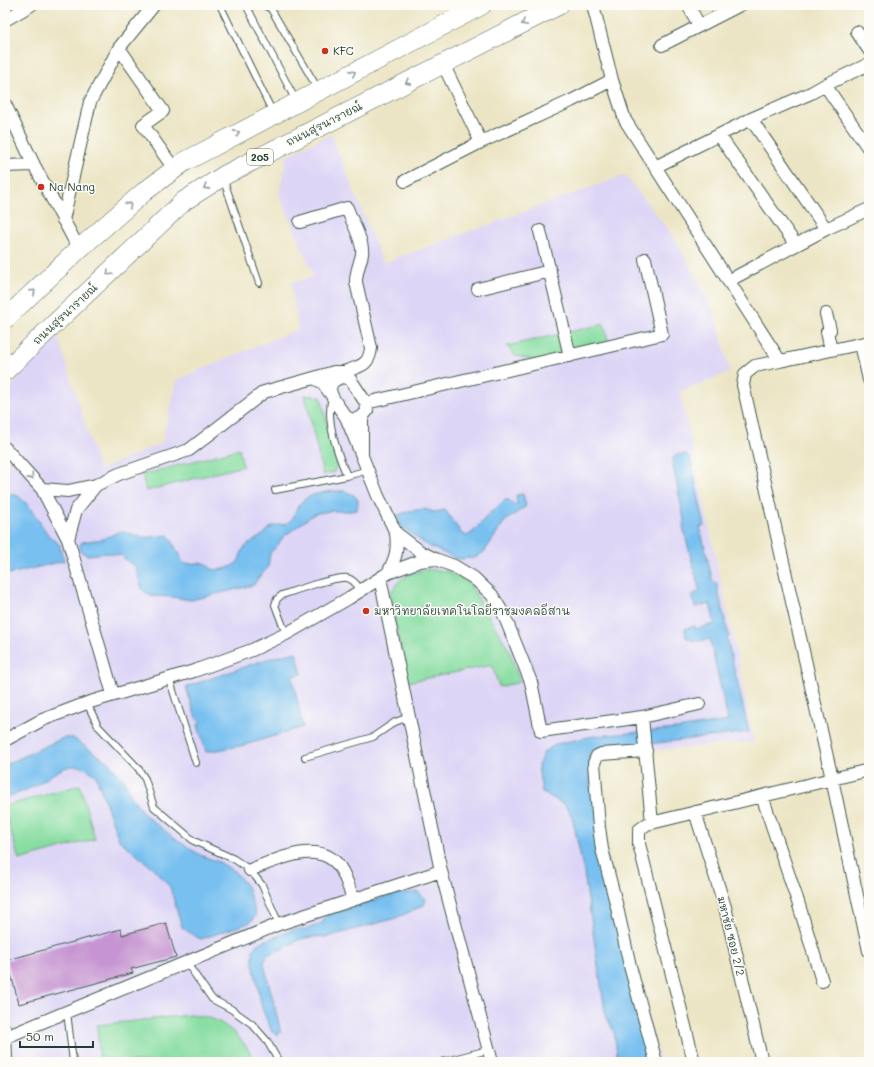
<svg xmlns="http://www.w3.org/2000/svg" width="874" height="1067" font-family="Mali,'Playpen Sans Thai',sans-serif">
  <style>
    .built { fill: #ddd5f6 }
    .green { fill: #86dda1; stroke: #528d6a }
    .water { fill: #78c0f0; stroke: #4c7e92 }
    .building { fill: #c694d1 }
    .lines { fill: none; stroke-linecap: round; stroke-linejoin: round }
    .service-casing { stroke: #3e564a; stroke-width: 8 }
    .minor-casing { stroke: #3e564a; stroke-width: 14 }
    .primary-casing { stroke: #3e564a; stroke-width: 20 }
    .service { stroke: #fff; stroke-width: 6 }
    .minor { stroke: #fff; stroke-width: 12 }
    .primary { stroke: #fff; stroke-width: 19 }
    .oneway { stroke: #8f9e9a }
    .poi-dot { fill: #c8321e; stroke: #fdfcf7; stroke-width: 1.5 }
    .labels { text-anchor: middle; stroke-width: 3; stroke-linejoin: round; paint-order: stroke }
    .shield { fill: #fdfcf7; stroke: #62766e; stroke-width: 1 }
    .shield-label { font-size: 10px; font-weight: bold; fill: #1f3d34 }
    .poi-label { font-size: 11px; fill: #1f3d34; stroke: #fdfcf7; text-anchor: start }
    .street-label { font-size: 11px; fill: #1f3d34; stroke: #fdfcf7 }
  </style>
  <rect width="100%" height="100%" fill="#fdfcf7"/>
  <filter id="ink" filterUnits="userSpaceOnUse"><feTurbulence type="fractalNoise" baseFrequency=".025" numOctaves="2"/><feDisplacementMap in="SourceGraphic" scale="8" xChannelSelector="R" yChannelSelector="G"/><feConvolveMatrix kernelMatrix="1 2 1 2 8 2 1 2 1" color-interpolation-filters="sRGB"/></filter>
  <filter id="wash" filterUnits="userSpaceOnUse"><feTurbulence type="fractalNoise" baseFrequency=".012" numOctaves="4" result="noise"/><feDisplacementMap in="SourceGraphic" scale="16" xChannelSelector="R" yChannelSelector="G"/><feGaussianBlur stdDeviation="0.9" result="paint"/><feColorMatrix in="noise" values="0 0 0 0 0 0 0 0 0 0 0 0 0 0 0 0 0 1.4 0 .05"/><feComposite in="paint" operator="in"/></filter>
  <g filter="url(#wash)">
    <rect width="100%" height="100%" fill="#ece5c5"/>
    <path class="built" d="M331 134 383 263 625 175 673 236 706 295 718 324 730 372 680 392 738 660 754 742 646 751 597 758 600 824 660 1062H5V391L24 373 41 352 58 336 99 470 162 443 176 381 204 368 298 329 291 283 314 276 279 194 287 156Z"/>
    <path class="green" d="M604 324 609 344 541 360 527 359 514 355 507 346Z
      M305 395 321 397 337 465 334 472 323 475Z
      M239 449 243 466 146 491 142 475Z
      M426 569 447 571 469 583 509 650 520 682 499 687 492 665 408 682 390 595C398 577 409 574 426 569Z
      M80 785 95 839 19 860 5 811V806Z
      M190 1015C197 1016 205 1016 212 1019 230 1025 248 1044 254 1062H100L97 1025Z"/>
    <path class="water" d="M686 454 690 458 705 526 700 527 713 582H716L729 637 727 638 749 732C696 739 644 744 591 751L589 754 590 781 650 1062H618L614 1031 606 1018 584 873 573 820 565 805 542 792 538 766 544 752 556 744 594 736 677 729 728 721 710 639 694 642 686 637 685 629 695 626V629L715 624 710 604 695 607 692 597 695 593 700 592 683 527 684 519 672 461 675 455Z
      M344 491 354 495 358 500 357 510 350 511H329L314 514 283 537 278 545 270 553 268 568 258 578 254 585 191 600 173 597 150 596 142 589 135 566 126 560 121 555 106 553 88 555 81 552 80 545 82 542 103 539 121 531 144 538 168 535 172 540 176 549 180 555 182 561 184 564 204 563 207 564 211 569C221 571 233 568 239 560 241 556 241 552 244 548 248 543 256 540 261 536 265 534 267 530 270 528 276 524 284 526 290 521 295 517 295 510 299 505 308 492 329 491 344 491Z
      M7 493 18 496 29 506 49 536 59 544 64 561 5 575V494Z
      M523 494 526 506 504 522 485 551 475 558 457 559 428 546 402 527 396 516 409 511 424 509 434 512 445 510 462 534 467 536 473 532 488 515 505 500H509L514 505H517L516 495Z
      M296 652 302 674 292 676 303 727 245 745 206 752 198 725 201 721 196 718 186 687 267 659Z
      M63 738H73L108 762 124 780 132 797 144 814 174 838 200 855 219 862 234 871 247 886 256 916 249 923 201 939 191 934 182 927 170 887 154 869 119 840 96 776C71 751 53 778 28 789 21 793 12 794 5 798V765Z
      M418 892 426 899 424 905 396 918 327 937C317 936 305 937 296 941 292 943 289 946 285 948 275 952 265 952 264 964L281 1032 278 1035 272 1032 262 1008 253 963V951L257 944 295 929 304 930 322 923 326 916 395 894Z"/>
    <g id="blocks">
      <path class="building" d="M166 923 176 957 131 969 133 973 19 1004 7 960 121 929 122 935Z"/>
    </g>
  </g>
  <g filter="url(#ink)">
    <use href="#blocks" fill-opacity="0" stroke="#3e564a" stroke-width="1"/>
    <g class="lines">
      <g class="service-casing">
        <path id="service" d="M220 5 273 113
          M246 5 296 101
          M264 5 271 9 318 89
          M223 178 259 283
          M332 398C325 420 338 455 347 476L368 470
          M275 490 347 476
          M286 634 275 605 277 599 282 595C293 591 337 576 347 578 353 579 357 585 361 590
          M169 678 196 763
          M87 703 98 726 138 768 145 779 154 807 194 841 234 859 250 870 262 885 279 924
          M305 757 373 737 395 722 409 717
          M186 962 212 999 231 1009 252 1024 267 1041 279 1062
          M67 1012 73 1062
          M442 1062 488 1050"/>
      </g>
      <g class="minor-casing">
        <path id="minor" d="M593 5 612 80 625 120 780 361 755 366 745 374 743 385 832 779 869 951
          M688 5 699 25
          M5 20 31 5
          M857 32 869 50
          M662 45 740 5
          M119 48 163 111 143 125 175 170
          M443 64 481 142
          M825 85 869 149
          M5 104 34 165 79 249
          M751 119 826 229
          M719 135 796 245
          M5 166 34 165
          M655 167 751 119 811 93 825 85 869 64
          M405 181 481 142 571 101 612 80
          M63 220 90 102 119 48 154 5
          M300 222 347 208C351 220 364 242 362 254 360 265 356 270 356 282L371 348C369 366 360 366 344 372
          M540 231 570 356
          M728 281 826 229 869 209
          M478 289 550 271
          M826 314 830 330 827 332 831 350
          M861 344 869 380
          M780 361 869 342
          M343 377 350 379 366 403 367 411 362 417 353 420 346 417C337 404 317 384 343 377Z
          M330 393 323 383 314 378 334 372H345
          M366 403 662 334 645 259
          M346 417 362 456V417
          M5 448 42 489 68 539 113 694
          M362 456 378 496 396 533 421 552 435 559 420 561 388 573C396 557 398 551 396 533
          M42 489 68 491 96 485 119 474 189 450 264 392 314 378
          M68 539 76 510 96 485
          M435 559 454 566 474 578 492 595 504 615 531 682 541 731 642 717 699 704
          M380 578 441 871 492 1062
          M642 717 652 823
          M5 740 42 720 87 703 194 671 252 650 286 634 349 598 388 573
          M646 751 601 754 597 756 594 763 599 827 602 849 616 903 630 966 656 1062
          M762 796 798 902 822 981
          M695 812 725 907 762 1062
          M250 870C276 860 324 836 342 871 347 880 350 890 353 900
          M5 1029 6 1062
          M6 1037 279 924 441 871
          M694 1062 639 844V830L647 824 869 770"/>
      </g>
      <g class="primary-casing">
        <path id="primary" d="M5 319 79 249 144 192 184 162 482 5
          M5 371 184 201 225 175 559 5"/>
      </g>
      <use href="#service" class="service"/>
      <use href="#minor" class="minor"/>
      <use href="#primary" class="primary"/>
    </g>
    <defs><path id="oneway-chevron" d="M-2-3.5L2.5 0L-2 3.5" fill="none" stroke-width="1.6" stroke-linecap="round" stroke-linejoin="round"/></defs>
    <g class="oneway">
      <use href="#oneway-chevron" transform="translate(524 23) rotate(153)"/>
      <use href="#oneway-chevron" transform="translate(353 73) rotate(-28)"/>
      <use href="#oneway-chevron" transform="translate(408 82) rotate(153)"/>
      <use href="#oneway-chevron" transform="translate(237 133) rotate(-28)"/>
      <use href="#oneway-chevron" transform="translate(206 187) rotate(147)"/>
      <use href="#oneway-chevron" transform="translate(129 205) rotate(-41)"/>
      <use href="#oneway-chevron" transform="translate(109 273) rotate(137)"/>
      <use href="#oneway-chevron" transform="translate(33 292) rotate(-44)"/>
      <use href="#oneway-chevron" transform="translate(31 477) rotate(48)"/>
    </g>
  </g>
  <g class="poi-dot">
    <circle cx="325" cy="51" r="4"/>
    <circle cx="41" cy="187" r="4"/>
    <circle cx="366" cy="611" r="4"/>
  </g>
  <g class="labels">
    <rect class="shield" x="247" y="149" width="26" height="16" rx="3"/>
    <g class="shield-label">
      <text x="260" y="161">205</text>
    </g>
    <g class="poi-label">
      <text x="333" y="55">KFC</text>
      <text x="49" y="191">Na Nang</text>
      <text x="374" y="615">มหาวิทยาลัยเทคโนโลยีราชมงคลอีสาน</text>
    </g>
    <g class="street-label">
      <text transform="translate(324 124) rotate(-27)" y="4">ถนนสุรนารายณ์</text>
      <text transform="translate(65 314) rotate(-43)" y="4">ถนนสุรนารายณ์</text>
      <text transform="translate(731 936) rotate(76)" y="4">มหาชัย ซอย 2/2</text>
    </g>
  </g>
  <rect width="874" height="1067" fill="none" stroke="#fdfcf7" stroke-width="20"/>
  <path d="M20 1041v6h73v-6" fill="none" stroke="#1f3d34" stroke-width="2"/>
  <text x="26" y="1041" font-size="12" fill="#1f3d34" stroke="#fdfcf7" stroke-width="3" paint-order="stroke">50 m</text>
</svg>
